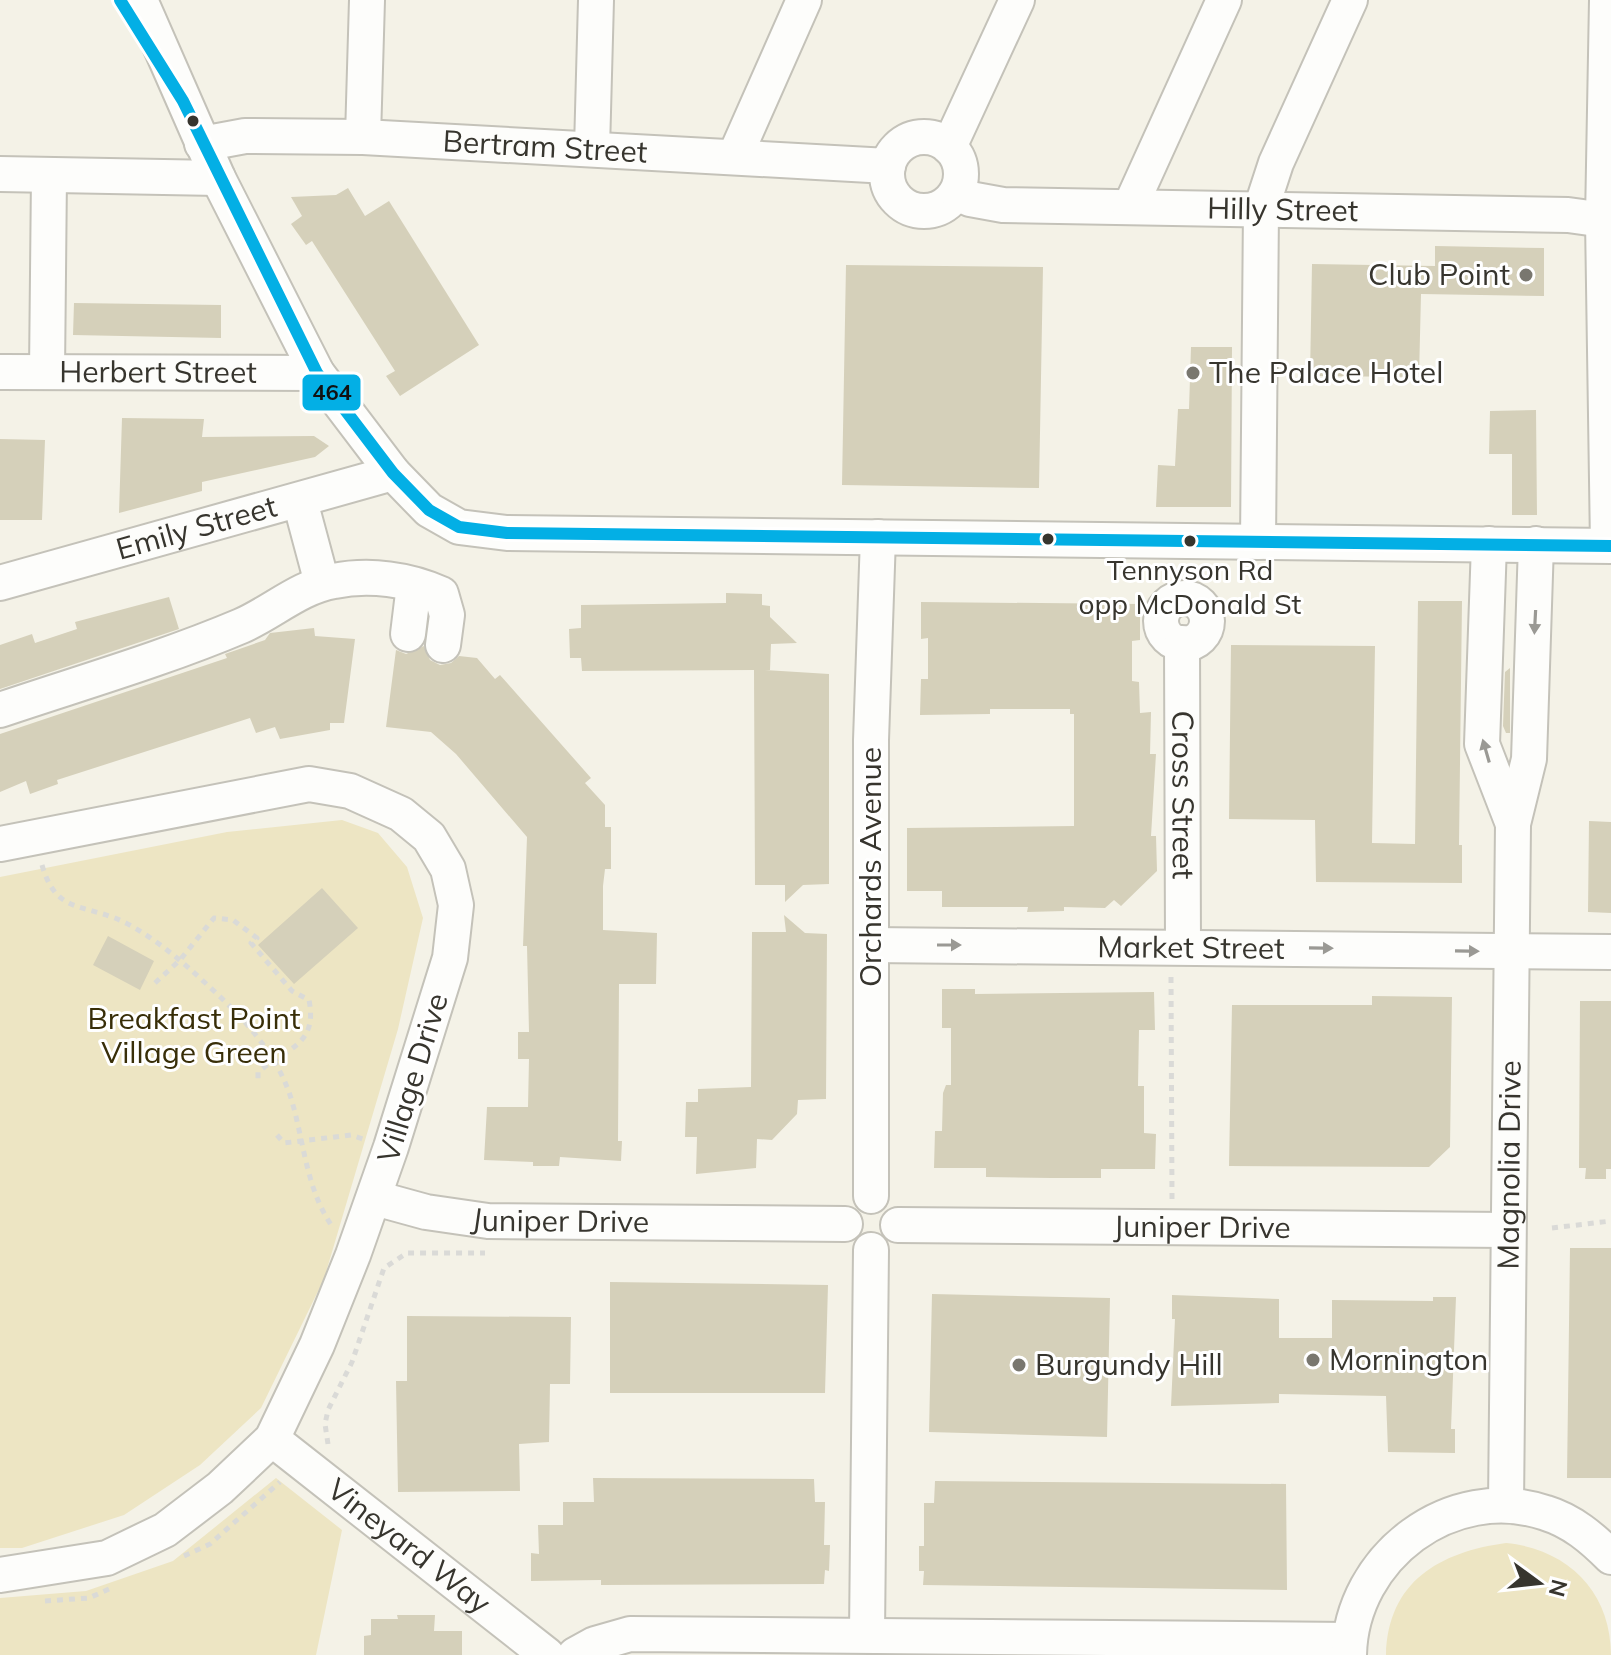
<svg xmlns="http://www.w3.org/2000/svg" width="1611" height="1655" font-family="Mulish,sans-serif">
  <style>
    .green { fill: #ede5c3 }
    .building { fill: #d5d0ba }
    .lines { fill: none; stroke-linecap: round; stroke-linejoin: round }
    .minor-casing { stroke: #c4c2b9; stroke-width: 38 }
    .path { stroke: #dadad7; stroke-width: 5; stroke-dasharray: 6 6; stroke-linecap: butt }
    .minor { stroke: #fdfdfb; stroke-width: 34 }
    .bus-1-casing { stroke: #fff; stroke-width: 18 }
    .bus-1 { stroke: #03afe5; stroke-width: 12 }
    .oneway { fill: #9a9994 }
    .bus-dot { fill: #37352e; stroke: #fff; stroke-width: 3 }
    .poi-dot { fill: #79776f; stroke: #fff; stroke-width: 3 }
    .labels { text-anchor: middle; stroke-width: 6; stroke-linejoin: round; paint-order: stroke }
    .bus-label { font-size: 28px; fill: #37352e; stroke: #fff }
    .street-label { font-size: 30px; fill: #37352e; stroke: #fff }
    .poi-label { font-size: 30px; fill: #37352e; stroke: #fff; text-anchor: start }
    .park-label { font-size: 30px; fill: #382e08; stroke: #fff }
    .line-badge { stroke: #fff; stroke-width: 3 }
    .pale-badge-label { font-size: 22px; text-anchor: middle; font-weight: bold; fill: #111 }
  </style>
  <rect width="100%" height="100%" fill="#f4f2e7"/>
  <path class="green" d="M342 820 378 833 407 867 423 918 398 1029 324 1279 261 1408 200 1465 124 1515 22 1548H0V877L227 832Z
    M276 1478 342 1530 316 1655H0V1598L86 1591 173 1561Z
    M1506 1543C1568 1549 1611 1592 1611 1655H1386C1388 1581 1440 1552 1506 1543Z"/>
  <path class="building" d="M348 188 365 216 389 201 479 345 400 396 386 376 395 371 312 241 306 245 291 224 302 216 291 197 336 195Z
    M1435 246 1544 248V296L1421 294 1419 377 1310 376 1312 264 1435 266Z
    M846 265 1043 267 1039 488 842 485Z
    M74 303 221 305V338L73 335Z
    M1191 347H1232L1231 507H1156L1158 465 1175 466 1178 409H1189Z
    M1536 410 1537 515H1512V454H1489L1490 411Z
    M122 418 204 419 202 437 314 436 329 446 315 457 202 482V491L119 513Z
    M0 439 45 440 42 520H0Z
    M726 593 762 594V605L770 606V617L797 643 771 644 770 670H765L829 674V884L803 885 785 902V885H755L754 670 582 671 581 658H570L569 629 581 628V605L726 603Z
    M169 597 179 629 0 689V645L32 634 35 643 77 629 75 622Z
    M1418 601H1462L1459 845H1462V883L1316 882 1315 820 1229 819 1231 645 1375 646 1372 843 1415 844Z
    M921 602 1140 604V640L1132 641V681L1139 682 1140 713 1151 712 1150 754H1156L1151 836H1156L1157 871 1121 906 1114 900 1105 908 1064 907V911L1027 912 1028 907H942V891H907V828L1074 826V714H1070V709H990V714L920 715 921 679H928V638L921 639Z
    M314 628 315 636 355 639 344 723H330V730L280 739 275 727 256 733 250 718 57 780 58 784 30 794 26 781 0 792V734L227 658 225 654 265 640 270 633Z
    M424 646 430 660 440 665 451 663 459 656 477 658 495 679 500 675 591 778 585 783 605 805V827H611V869H605L603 886V930L657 933 656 984H619L618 1141H622L621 1161 560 1157 559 1166H533V1162L484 1160 487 1107H528L529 1059H518V1032H529L527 946H523L527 837 456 754 431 732 386 727 396 650 406 654Z
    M1510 668V733H1506L1503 726 1505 672Z
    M1589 821 1611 822V913L1588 912Z
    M322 888 358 928 294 984 258 945Z
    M784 915 805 933 827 934 826 1099 798 1100 797 1114 772 1140 757 1139 756 1168 696 1174 697 1137H685L686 1102H698V1089L751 1087 752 932H786Z
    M108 936 154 961 140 990 93 965Z
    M942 989H975V994L1154 992 1155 1030H1139L1138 1086H1144V1133L1156 1134 1155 1169H1101V1178H1051L986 1177V1168H934L935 1131H942L943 1093 946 1085H951V1028H942Z
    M1372 996 1452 997 1450 1147 1429 1167 1229 1166 1232 1005H1372Z
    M1580 1001H1611V1169H1606V1179H1585L1586 1168H1579Z
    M1570 1248H1611V1478H1567Z
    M610 1282 828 1285 825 1393H610Z
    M932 1294 1110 1298 1107 1437 929 1432Z
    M1172 1295 1279 1299V1338H1332V1300L1433 1301V1297H1456L1451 1429H1455V1453L1388 1452 1386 1396 1279 1394V1403L1171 1406 1175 1319H1172Z
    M407 1316 571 1317 570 1384H550L549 1442 519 1444 520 1491 398 1492 396 1381H407Z
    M593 1478 814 1479 815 1502H825L824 1545H830L829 1571 825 1570 824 1584 601 1585V1580L531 1581V1553L539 1554 538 1525H563V1502H594Z
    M935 1481 1286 1484 1287 1590 923 1585 924 1571H919V1546H924V1503H934Z
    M397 1615H435L434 1631H462V1655H364V1636L371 1635V1619H398Z"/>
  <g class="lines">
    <g class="minor-casing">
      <g id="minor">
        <path d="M140 0 218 178 317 373 393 473 429 510 459 527 507 533 1611 546"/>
        <path d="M1607 0 1603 220 1608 545"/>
        <circle cx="924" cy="174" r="37"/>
        <path d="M363 137 367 0"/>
        <path id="s1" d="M202 144 245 136 363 137 888 166"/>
        <path d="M949 147 1017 0"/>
        <path d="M592 149 596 0"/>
        <path d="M735 156 804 0"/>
        <path d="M0 174 218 178"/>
        <path id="s2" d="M957 192 970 199 1003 205 1568 215 1611 221"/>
        <path d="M1130 207 1224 0"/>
        <path id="s3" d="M0 372 317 373"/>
        <path d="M47 372 49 175"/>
        <path d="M300 501 322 583"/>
        <path d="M1258 542 1261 209 1276 163 1350 0"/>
        <path d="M1489 544 1482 744 1513 824"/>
        <path id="s4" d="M0 583 393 473"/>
        <circle cx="1184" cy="621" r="23"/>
        <path d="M408 634 414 585"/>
        <path id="s5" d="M1182 643 1183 946"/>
        <path d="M0 710C80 683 163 659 241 626 273 612 299 587 334 581 369 574 409 579 441 594L447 615 443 645"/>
        <path d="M0 844 309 784 350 791 401 814 429 837 448 869 456 905 450 958 391 1147 353 1255 317 1345 272 1439 220 1488 165 1530 107 1558 0 1575"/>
        <path id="s6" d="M871 945 1611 952"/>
        <path d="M871 1196V740L878 537"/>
        <path id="s7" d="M375 1198 426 1212 488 1221 845 1224"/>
        <path id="s8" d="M898 1225 1507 1230"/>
        <path id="s9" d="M272 1439 547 1655"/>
        <path id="s10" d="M1506 1505 1513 824 1529 759 1536 544"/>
        <path d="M867 1634 871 1250"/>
        <path d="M575 1655 595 1644 630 1634 1349 1640"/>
        <path d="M1349 1655C1351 1557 1451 1481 1546 1513 1572 1521 1592 1538 1611 1557"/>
      </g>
    </g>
    <path class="path" d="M1177 570V588L1185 598
      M42 865C55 910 77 904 115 918 140 928 171 952 191 970 231 1006 274 1045 291 1098 304 1141 306 1189 332 1226
      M1171 977 1172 1199
      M155 983 180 960 214 918 233 920 257 938 251 943 292 991 309 1000C318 1045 287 1048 258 1072V1082
      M277 1135 284 1143 351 1135 363 1139
      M1552 1228 1611 1221
      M328 1444 325 1424 328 1410 352 1362 384 1268 407 1253H485
      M184 1556 210 1544 280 1482
      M45 1601 89 1598 109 1589"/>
    <use href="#minor" class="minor"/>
    <g class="bus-1-casing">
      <path id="bus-1" d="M120 0 183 101 317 373 393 473 429 510 459 527 507 533 1611 546"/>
    </g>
    <use href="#bus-1" class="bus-1"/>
  </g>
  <defs><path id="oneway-solid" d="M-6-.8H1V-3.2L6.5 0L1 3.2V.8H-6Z" transform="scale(2)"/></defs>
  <g class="oneway">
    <use href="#oneway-solid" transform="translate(1535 622) rotate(93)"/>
    <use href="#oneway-solid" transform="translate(1486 751) rotate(-106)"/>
    <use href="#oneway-solid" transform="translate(949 945)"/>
    <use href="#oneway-solid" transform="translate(1321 948) rotate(1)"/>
    <use href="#oneway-solid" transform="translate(1467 951) rotate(1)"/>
  </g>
  <g class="bus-dot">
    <circle cx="193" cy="121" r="7"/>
    <circle cx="1048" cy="539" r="7"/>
    <circle cx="1190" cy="541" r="7"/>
  </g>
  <g class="poi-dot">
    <circle cx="1526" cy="275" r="8"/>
    <circle cx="1193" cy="373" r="8"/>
    <circle cx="1313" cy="1360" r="8"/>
    <circle cx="1019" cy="1365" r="8"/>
  </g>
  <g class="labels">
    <g class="bus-label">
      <text x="1190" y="580">Tennyson Rd<tspan x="1190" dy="34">opp McDonald St</tspan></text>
    </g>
    <g class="street-label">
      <text dy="10" stroke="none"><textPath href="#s1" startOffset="344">Bertram Street</textPath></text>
      <text dy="10" stroke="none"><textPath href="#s2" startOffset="328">Hilly Street</textPath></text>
      <text dy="10" stroke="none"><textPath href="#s3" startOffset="158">Herbert Street</textPath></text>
      <text dy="10" stroke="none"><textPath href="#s4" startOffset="204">Emily Street</textPath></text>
      <text dy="10" stroke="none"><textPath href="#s5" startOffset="152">Cross Street</textPath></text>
      <text transform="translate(871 867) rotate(-90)" y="10">Orchards Avenue</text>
      <text dy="10" stroke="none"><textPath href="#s6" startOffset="320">Market Street</textPath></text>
      <text transform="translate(413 1078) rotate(-73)" y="10">Village Drive</text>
      <text dy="10" stroke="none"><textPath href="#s10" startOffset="340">Magnolia Drive</textPath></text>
      <text dy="10" stroke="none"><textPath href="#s7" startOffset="188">Juniper Drive</textPath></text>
      <text dy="10" stroke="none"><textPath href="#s8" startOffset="304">Juniper Drive</textPath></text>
      <text dy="10" stroke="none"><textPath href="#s9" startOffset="174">Vineyard Way</textPath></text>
    </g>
    <g class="poi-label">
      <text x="1510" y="285" text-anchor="end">Club Point</text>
      <text x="1209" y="383">The Palace Hotel</text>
      <text x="1329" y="1370">Mornington</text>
      <text x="1035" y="1375">Burgundy Hill</text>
    </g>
    <g class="park-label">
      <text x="194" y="1029">Breakfast Point<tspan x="194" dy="34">Village Green</tspan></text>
    </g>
  </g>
  <rect class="line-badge" x="301" y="373" width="61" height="39" rx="8" fill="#03afe5"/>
  <g class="pale-badge-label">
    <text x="332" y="400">464</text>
  </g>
  <g transform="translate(1539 1583) rotate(105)" stroke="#ffffff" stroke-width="6" paint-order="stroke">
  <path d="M0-6L14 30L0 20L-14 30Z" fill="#37352e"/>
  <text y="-12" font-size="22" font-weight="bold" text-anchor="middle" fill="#37352e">N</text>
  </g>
</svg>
